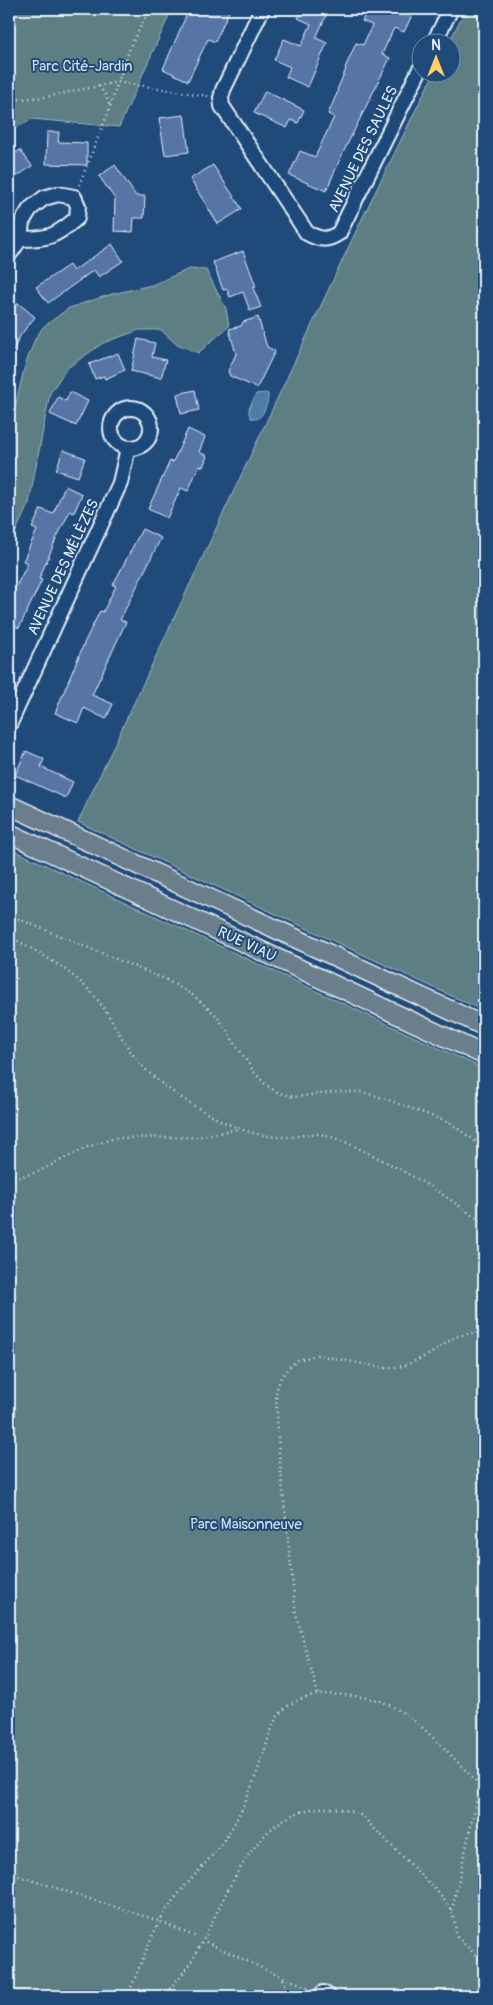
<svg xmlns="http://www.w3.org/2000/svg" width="493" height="2005" font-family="Pangolin,sans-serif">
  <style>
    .green { fill: #5d7e83; stroke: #a2b8be }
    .water { fill: #4d7ca6; stroke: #8babc7 }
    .building { fill: #5775a6; stroke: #e8f1f8 }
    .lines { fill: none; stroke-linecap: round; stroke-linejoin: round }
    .minor-casing { stroke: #e8f1f8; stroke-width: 18 }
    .major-casing { stroke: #e8f1f8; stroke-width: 21 }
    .path { stroke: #e8f1f8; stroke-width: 2.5; stroke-dasharray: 1 4; stroke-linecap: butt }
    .minor { stroke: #1f4a7a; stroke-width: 14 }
    .major { stroke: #6b7e8b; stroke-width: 18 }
    .labels { text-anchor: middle; stroke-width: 4; stroke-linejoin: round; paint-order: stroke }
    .park-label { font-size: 15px; fill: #d3e0e6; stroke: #1f4a7a }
    .street-label { font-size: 15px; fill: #e8f1f8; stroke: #1f4a7a }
  </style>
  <rect width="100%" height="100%" fill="#1f4a7a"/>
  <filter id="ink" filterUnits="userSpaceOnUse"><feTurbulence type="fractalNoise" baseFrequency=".02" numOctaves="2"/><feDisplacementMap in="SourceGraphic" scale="10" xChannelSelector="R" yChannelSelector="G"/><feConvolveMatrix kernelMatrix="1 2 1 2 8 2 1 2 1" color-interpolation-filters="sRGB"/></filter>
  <g filter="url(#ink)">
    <path class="green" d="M9 9H172L119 127 32 119 9 132Z
      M466 9H484V1011L78 822 358 227 434 73 450 72V42H449Z
      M189 269 206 270 226 309 229 326 198 353 175 343 161 330H139L103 343 67 368 50 393 29 503 9 546V431L25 366 35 339 43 327 69 308 112 294 152 285Z
      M9 848 484 1069V1996H9Z"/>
    <path class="water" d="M265 393 268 394C269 401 264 415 257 419L251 418C245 409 253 403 256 394Z"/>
    <path class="building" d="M189 9H230L215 42 208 39 188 81 163 69Z
      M302 9H329L316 38 327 43 308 87 286 77 290 67 274 60 284 39 301 46 311 24 298 18Z
      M368 9H398L412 15 404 32 394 28 382 54 390 58 342 155 326 191 289 175 300 151 315 157 334 117 328 114 338 91 337 90 346 69 345 68 356 43 363 45 372 25 362 21Z
      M265 91 304 110 298 123 291 120 287 128 254 113Z
      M184 115 189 152 165 155 159 118Z
      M47 132H59L58 142 87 143V165L46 164Z
      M20 150 32 166 9 182V158Z
      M115 165 136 196H145L144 218H134L133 232 114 231 115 199 99 176Z
      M213 165 242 209 218 224 190 179Z
      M112 244 123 261 99 277 94 270 48 303 36 287 69 265 73 271Z
      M243 251 256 287 253 288 261 307 250 311 243 292 230 297 227 289 223 290 213 262Z
      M18 303 35 317 20 336 9 360V314Z
      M258 317 267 347 275 351 257 388 230 376 228 371 236 354 229 329 241 326 243 322Z
      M138 339 155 343 152 357 166 360 161 378 131 371Z
      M118 353 125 370 105 379 104 376 95 379 89 364Z
      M195 390 199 410 181 414 177 394Z
      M70 392 88 401 76 426 50 414 58 397 66 401Z
      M188 429 205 437 199 452 207 456 203 467 199 466 188 491 181 488 167 518 148 509 170 461 173 462Z
      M63 450 85 458 78 477 56 470Z
      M65 486 82 494 74 513 70 511 56 539 39 579 42 580 19 628 9 623V600L28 563 23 561 37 530 32 528 41 509 53 514Z
      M142 529 161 538 120 620 126 622 92 695 113 704 106 719 84 708 78 723 55 713 86 639 100 611 103 612 116 586 113 585Z
      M26 751 44 759 41 767 73 782 66 798 15 775Z"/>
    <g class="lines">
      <g class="minor-casing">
        <path id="minor" d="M262 9 223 90 221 98 222 106 307 233C320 240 327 241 339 233L420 69
          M434 42 451 9
          M9 255 20 239 22 222 30 209 44 198 58 194 74 197 78 206 77 218C55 237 48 239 20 239
          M111 428a20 20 0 1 1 40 0a20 20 0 1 1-40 0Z
          M9 725 120 483 128 448
          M323 1993 328 1996"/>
      </g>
      <g class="major-casing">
        <path id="major" d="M9 805 484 1026
          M9 833 484 1055"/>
      </g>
      <path class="path" d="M150 9 131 45 118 82 208 96
        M99 86 106 96 110 106
        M9 100 45 97 118 82 108 113 79 185
        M9 915 167 980 194 996 217 1016 254 1072 266 1085 279 1093 294 1097 338 1092H361L383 1098 450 1123 484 1147
        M9 936C36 951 68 968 90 991 109 1011 120 1038 137 1060 155 1081 179 1097 203 1111 229 1126 257 1138 288 1137 298 1137 309 1133 319 1134 337 1137 356 1147 372 1155 411 1174 449 1197 484 1224
        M9 1180 37 1172 90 1146 115 1138 197 1137 238 1129
        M318 1694 296 1614 279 1454 276 1393 280 1379 288 1368 298 1360 317 1355 384 1368 404 1366 430 1354 455 1337 470 1333H484
        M9 1873 159 1921 198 1938
        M452 1910 480 1785 484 1776
        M206 1942 273 1973 310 1988
        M283 1979 290 1996
        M127 1996C142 1965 151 1929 173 1901 193 1874 218 1854 234 1824 246 1803 254 1781 262 1758 267 1745 270 1728 278 1716 290 1700 310 1694 328 1694 344 1695 361 1696 377 1700 416 1712 455 1761 484 1789
        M163 1996C174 1984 185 1972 194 1957 225 1905 252 1804 329 1808 341 1809 351 1810 362 1816L436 1890 452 1910 457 1937 484 1963"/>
      <use href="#minor" class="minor"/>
      <use href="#major" class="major"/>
    </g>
  </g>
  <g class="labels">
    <g class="park-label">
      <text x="82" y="71">Parc Cité-Jardin</text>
      <text x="246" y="1529">Parc Maisonneuve</text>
    </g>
    <g class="street-label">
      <text transform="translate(363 149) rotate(-64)" y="5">AVENUE DES SAULES</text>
      <text transform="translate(63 567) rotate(-65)" y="5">AVENUE DES MÉLÈZES</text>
      <text transform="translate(247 944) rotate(25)" y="5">RUE VIAU</text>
    </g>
  </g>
  <rect width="493" height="2005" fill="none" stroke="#1f4a7a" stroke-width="30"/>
  <rect x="15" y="15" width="463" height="1975" fill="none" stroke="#e8f1f8" stroke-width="2" filter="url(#ink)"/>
  <g transform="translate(436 58)"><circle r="24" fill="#1f4a7a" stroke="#6f8dac"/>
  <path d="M0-4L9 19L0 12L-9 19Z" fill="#ffd166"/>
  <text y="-8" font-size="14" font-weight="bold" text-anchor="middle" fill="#e8f1f8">N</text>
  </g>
</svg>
